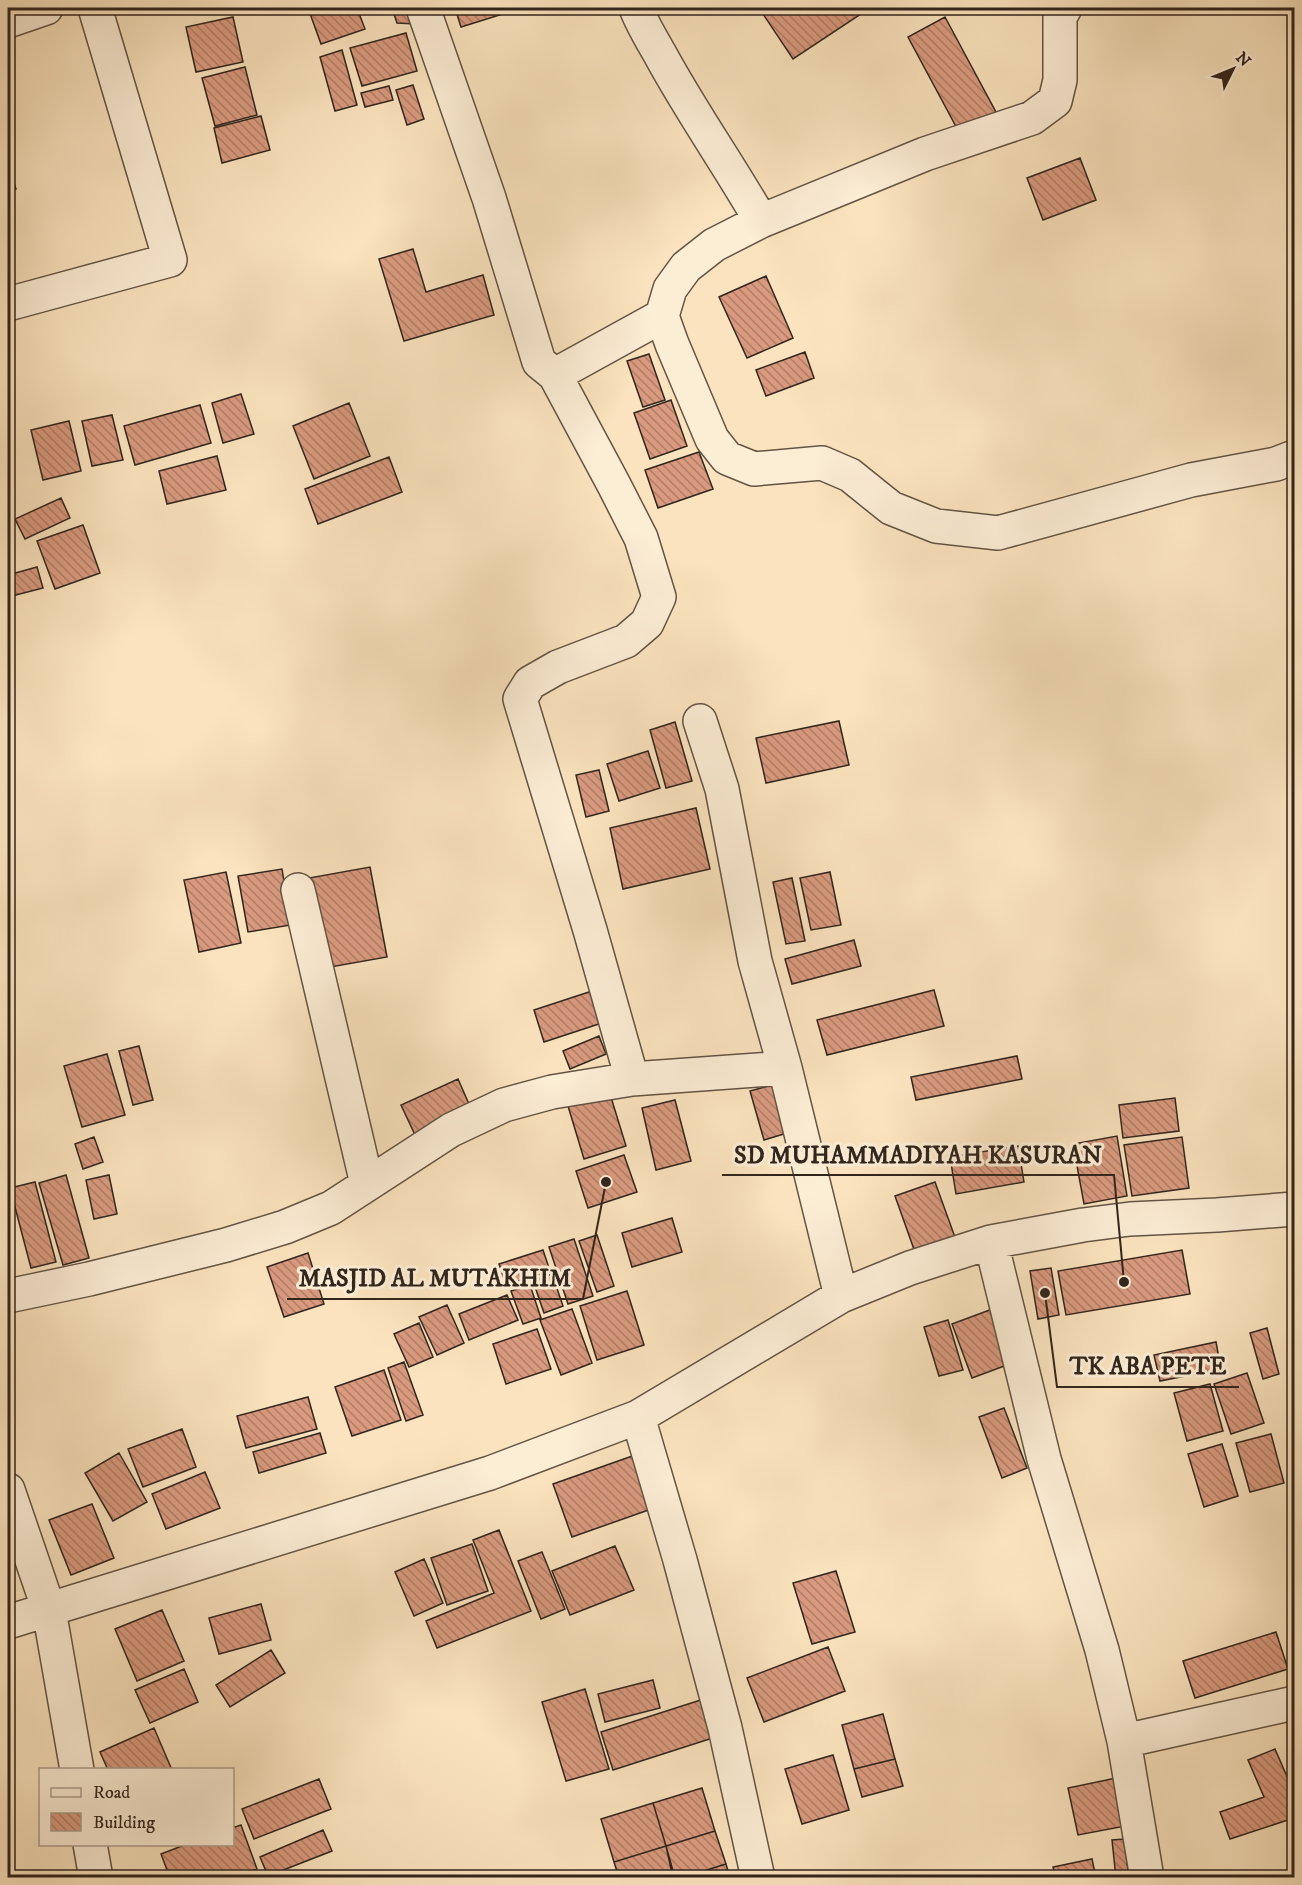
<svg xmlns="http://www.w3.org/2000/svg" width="1302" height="1885" font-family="'IM FELL DW Pica',serif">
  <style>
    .building { fill: url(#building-back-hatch); stroke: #31251c; stroke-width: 1.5 }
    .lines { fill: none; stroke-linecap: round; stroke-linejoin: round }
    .minor-casing { stroke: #635444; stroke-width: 36 }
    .minor { stroke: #fcedd5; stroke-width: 33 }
    .leader { fill: none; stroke: #31251c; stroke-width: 2 }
    .callout-dot { fill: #31251c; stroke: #fcedd5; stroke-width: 2 }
    .callout-label { font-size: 24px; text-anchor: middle; font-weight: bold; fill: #31251c; stroke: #fcedd5; stroke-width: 6; stroke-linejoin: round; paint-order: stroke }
  </style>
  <defs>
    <pattern id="building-back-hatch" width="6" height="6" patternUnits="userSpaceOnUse" patternTransform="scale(1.5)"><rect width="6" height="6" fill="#d99a7f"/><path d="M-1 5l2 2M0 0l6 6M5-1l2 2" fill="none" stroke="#b17d67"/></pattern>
  </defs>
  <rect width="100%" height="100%" fill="#fae3be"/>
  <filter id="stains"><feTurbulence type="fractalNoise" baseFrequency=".00333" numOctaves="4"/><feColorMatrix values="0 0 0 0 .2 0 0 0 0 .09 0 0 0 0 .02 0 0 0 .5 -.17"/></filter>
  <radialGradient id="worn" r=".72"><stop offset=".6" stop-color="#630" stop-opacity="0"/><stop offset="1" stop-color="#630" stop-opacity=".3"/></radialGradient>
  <path class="building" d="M308 8H357L365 29 321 44Z
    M392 8H409L415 24 397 23Z
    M455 8H522L461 27Z
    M759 8H870L793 59Z
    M233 17 243 62 196 72 186 27Z
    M945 17 997 114 960 134 908 37Z
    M406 33 417 71 362 86 350 48Z
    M342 50 357 105 335 111 320 57Z
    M245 67 257 115 215 126 202 78Z
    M413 85 424 119 407 125 396 90Z
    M389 86 393 100 365 107 361 93Z
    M261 116 270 150 222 163 214 128Z
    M1080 158 1096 200 1043 220 1027 178Z
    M8 164 16 189 8 192Z
    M413 249 426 292 483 275 494 315 404 341 379 259Z
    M766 276 793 338 747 358 719 297Z
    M805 352 814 378 766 396 756 370Z
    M649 354 665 400 643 407 627 361Z
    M241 394 254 434 223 443 212 403Z
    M671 400 687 446 650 459 634 413Z
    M349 403 370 456 314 479 293 426Z
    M200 405 211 443 135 465 124 426Z
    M112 415 123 460 92 466 82 421Z
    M69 421 81 471 43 480 31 430Z
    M699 452 713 489 658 508 645 470Z
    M217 456 226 490 167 504 159 471Z
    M389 457 402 492 318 524 305 489Z
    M61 498 70 518 25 539 15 519Z
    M83 525 100 573 55 589 37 541Z
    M37 567 43 588 8 597V575Z
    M839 721 849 765 766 783 756 738Z
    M675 722 692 781 666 788 650 730Z
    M648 751 660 788 619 801 607 764Z
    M599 770 609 811 586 817 576 775Z
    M696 808 710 869 623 889 610 828Z
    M370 867 387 957 325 968 309 878Z
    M282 869 291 925 248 932 238 876Z
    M226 872 241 943 199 952 184 880Z
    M830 872 841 925 811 930 800 878Z
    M792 878 805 941 786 944 773 882Z
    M854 940 861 966 792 984 785 959Z
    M595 990 605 1022 544 1042 534 1010Z
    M934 990 944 1026 827 1055 817 1020Z
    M599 1036 606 1054 570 1069 563 1051Z
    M139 1046 153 1100 133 1105 119 1051Z
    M107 1054 125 1115 82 1127 64 1066Z
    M1017 1056 1022 1079 916 1100 911 1077Z
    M458 1079 472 1111 416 1137 401 1105Z
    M783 1082 797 1130 764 1140 750 1091Z
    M610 1094 626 1146 584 1159 568 1106Z
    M1175 1098 1179 1131 1123 1138 1119 1105Z
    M675 1100 691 1161 656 1170 642 1108Z
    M1117 1136 1127 1196 1084 1204 1073 1144Z
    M94 1137 103 1162 83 1169 75 1144Z
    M1182 1137 1189 1188 1132 1196 1124 1145Z
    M1018 1146 1024 1182 956 1194 950 1157Z
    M624 1155 637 1192 588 1208 576 1171Z
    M66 1175 89 1258 63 1265 39 1183Z
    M109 1175 117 1214 94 1219 86 1180Z
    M35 1182 56 1262 31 1268 10 1188Z
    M935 1182 956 1240 916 1255 895 1196Z
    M672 1218 682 1252 632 1267 622 1233Z
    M597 1235 614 1286 597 1292 579 1241Z
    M574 1239 593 1296 568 1304 549 1247Z
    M543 1250 550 1271 506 1285 499 1264Z
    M1182 1250 1190 1294 1066 1315 1058 1271Z
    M308 1253 324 1304 284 1317 267 1267Z
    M1051 1268 1059 1315 1038 1319 1030 1271Z
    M552 1274 563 1306 544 1313 533 1281Z
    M530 1285 541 1318 523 1324 511 1291Z
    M627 1291 644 1345 597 1360 580 1306Z
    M507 1295 518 1320 469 1340 459 1314Z
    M447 1305 464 1343 437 1355 419 1317Z
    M995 1308 1015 1362 972 1378 952 1324Z
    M572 1309 592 1363 561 1375 540 1320Z
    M948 1320 963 1370 939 1376 924 1327Z
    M419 1323 433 1357 409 1367 394 1334Z
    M1267 1328 1279 1374 1263 1379 1250 1333Z
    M537 1329 551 1369 506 1384 493 1344Z
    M1216 1342 1221 1369 1160 1381 1154 1355Z
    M404 1362 423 1415 406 1421 388 1368Z
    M384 1370 401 1420 352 1436 335 1387Z
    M1247 1373 1264 1423 1231 1434 1214 1384Z
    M1210 1384 1223 1431 1187 1441 1174 1393Z
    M308 1397 317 1429 246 1448 237 1416Z
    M1004 1408 1027 1468 1002 1478 979 1417Z
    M182 1429 196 1467 143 1487 128 1449Z
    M320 1433 326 1453 259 1473 253 1452Z
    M1271 1434 1284 1483 1250 1492 1236 1443Z
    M1222 1444 1238 1496 1204 1507 1188 1454Z
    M119 1453 147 1502 113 1521 85 1473Z
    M638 1454 657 1507 572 1537 553 1484Z
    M205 1472 220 1508 166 1529 152 1494Z
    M92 1504 114 1558 71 1575 49 1520Z
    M499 1530 531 1611 437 1648 426 1621 494 1593 473 1540Z
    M472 1544 488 1591 447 1605 431 1558Z
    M615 1546 634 1590 570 1615 552 1571Z
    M542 1552 565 1609 541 1619 518 1561Z
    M424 1559 443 1603 414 1616 395 1572Z
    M836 1571 855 1632 812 1644 793 1583Z
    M261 1604 271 1640 219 1654 209 1618Z
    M162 1610 184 1661 137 1681 115 1629Z
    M1276 1632 1288 1669 1195 1698 1183 1661Z
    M828 1647 845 1691 764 1722 747 1678Z
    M271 1650 285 1673 230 1707 216 1685Z
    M184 1669 198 1702 150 1723 135 1690Z
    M653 1680 660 1708 605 1722 598 1694Z
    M585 1689 609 1769 566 1781 542 1702Z
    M710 1697 722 1735 613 1770 601 1732Z
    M883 1714 895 1759 854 1769 842 1725Z
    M154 1728 172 1770H108L100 1752Z
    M1275 1749 1292 1788 1294 1787V1818L1230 1839 1220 1812 1264 1797 1248 1760Z
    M833 1755 849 1810 802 1824 785 1769Z
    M895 1759 903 1786 862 1797 854 1769Z
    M1121 1777 1131 1825 1078 1835 1068 1788Z
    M319 1779 331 1809 254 1839 242 1809Z
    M702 1788 715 1831 666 1846 653 1803Z
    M653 1803 666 1846 614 1862 601 1819Z
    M241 1825 257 1869 233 1878H170L161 1854 187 1844H232V1828Z
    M323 1830 332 1851 268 1876 260 1857Z
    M715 1831 726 1864 681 1878H675L666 1846Z
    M1124 1839 1129 1878H1116L1112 1840Z
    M666 1846 673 1878H619L614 1862Z
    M1092 1859 1096 1878H1056L1053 1867Z
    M726 1864 730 1878H681Z"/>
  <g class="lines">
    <g class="minor-casing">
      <path id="minor" d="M423 8 489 198 539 362 555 375 614 485 641 538 659 597 647 623 626 641 558 667 530 683 520 699 590 930 632 1079
        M636 8C642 24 652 40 661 56 692 113 729 165 761 221
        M8 21 46 8
        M8 304 170 260 95 8
        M662 316 672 344 712 439 727 458 754 469 822 463 850 475 891 508 936 526 998 533 1191 480 1276 464 1294 457
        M555 375 662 316 670 289 686 267 714 245 761 221 925 154 1032 118 1055 101 1060 80V17L1065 8
        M700 721 722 789 755 961 785 1068 841 1296
        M298 890 367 1184
        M991 1242 1044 1459 1102 1650 1124 1741 1147 1878
        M8 1296 89 1279 226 1245 285 1227 331 1208 451 1130 504 1105 552 1092 632 1079 785 1068
        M638 1417 680 1560 725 1728 758 1878
        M8 1490 49 1610 77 1770
        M8 1622 490 1473 638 1417 841 1296 910 1268 991 1242 1083 1225 1130 1219 1217 1215 1294 1209
        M1124 1741 1294 1703
        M90 1844 96 1878"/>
    </g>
    <use href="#minor" class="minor"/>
  </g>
  <path class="leader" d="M1124 1282L1114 1175H722M606 1182L583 1299H287M1045 1293L1057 1387H1239"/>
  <g class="callout-dot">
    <circle cx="1124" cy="1282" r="6"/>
    <circle cx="606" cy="1182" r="6"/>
    <circle cx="1045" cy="1293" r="6"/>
  </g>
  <g class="callout-label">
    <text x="918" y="1163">SD MUHAMMADIYAH KASURAN</text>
    <text x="435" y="1286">MASJID AL MUTAKHIM</text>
    <text x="1148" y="1374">TK ABA PETE</text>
  </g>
  <rect width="1302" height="1885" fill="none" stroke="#fae3be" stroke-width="30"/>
  <rect x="9" y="9" width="1284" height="1867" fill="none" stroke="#31251c" stroke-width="3"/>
  <rect x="15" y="15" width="1272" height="1855" fill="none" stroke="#31251c" stroke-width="1.5"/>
  <rect x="39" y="1768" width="195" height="78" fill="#fcedd5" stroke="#ab9d8b" stroke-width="1.5"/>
  <rect x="51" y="1788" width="30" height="9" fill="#fcedd5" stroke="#ab9d8b" stroke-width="1.5"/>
  <text x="93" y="1798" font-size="18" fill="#31251c">Road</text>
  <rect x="51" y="1813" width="30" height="18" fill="url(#building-back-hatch)" stroke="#ab9d8b" stroke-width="1.5"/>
  <text x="93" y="1828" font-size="18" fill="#31251c">Building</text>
  <g transform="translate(1233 69) rotate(47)" stroke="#fcedd5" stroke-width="4.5" paint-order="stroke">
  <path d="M0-4.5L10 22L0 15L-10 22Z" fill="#31251c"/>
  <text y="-9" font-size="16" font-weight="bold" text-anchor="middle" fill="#31251c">N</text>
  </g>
  <rect width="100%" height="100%" filter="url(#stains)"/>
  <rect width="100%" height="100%" fill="url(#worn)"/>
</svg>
